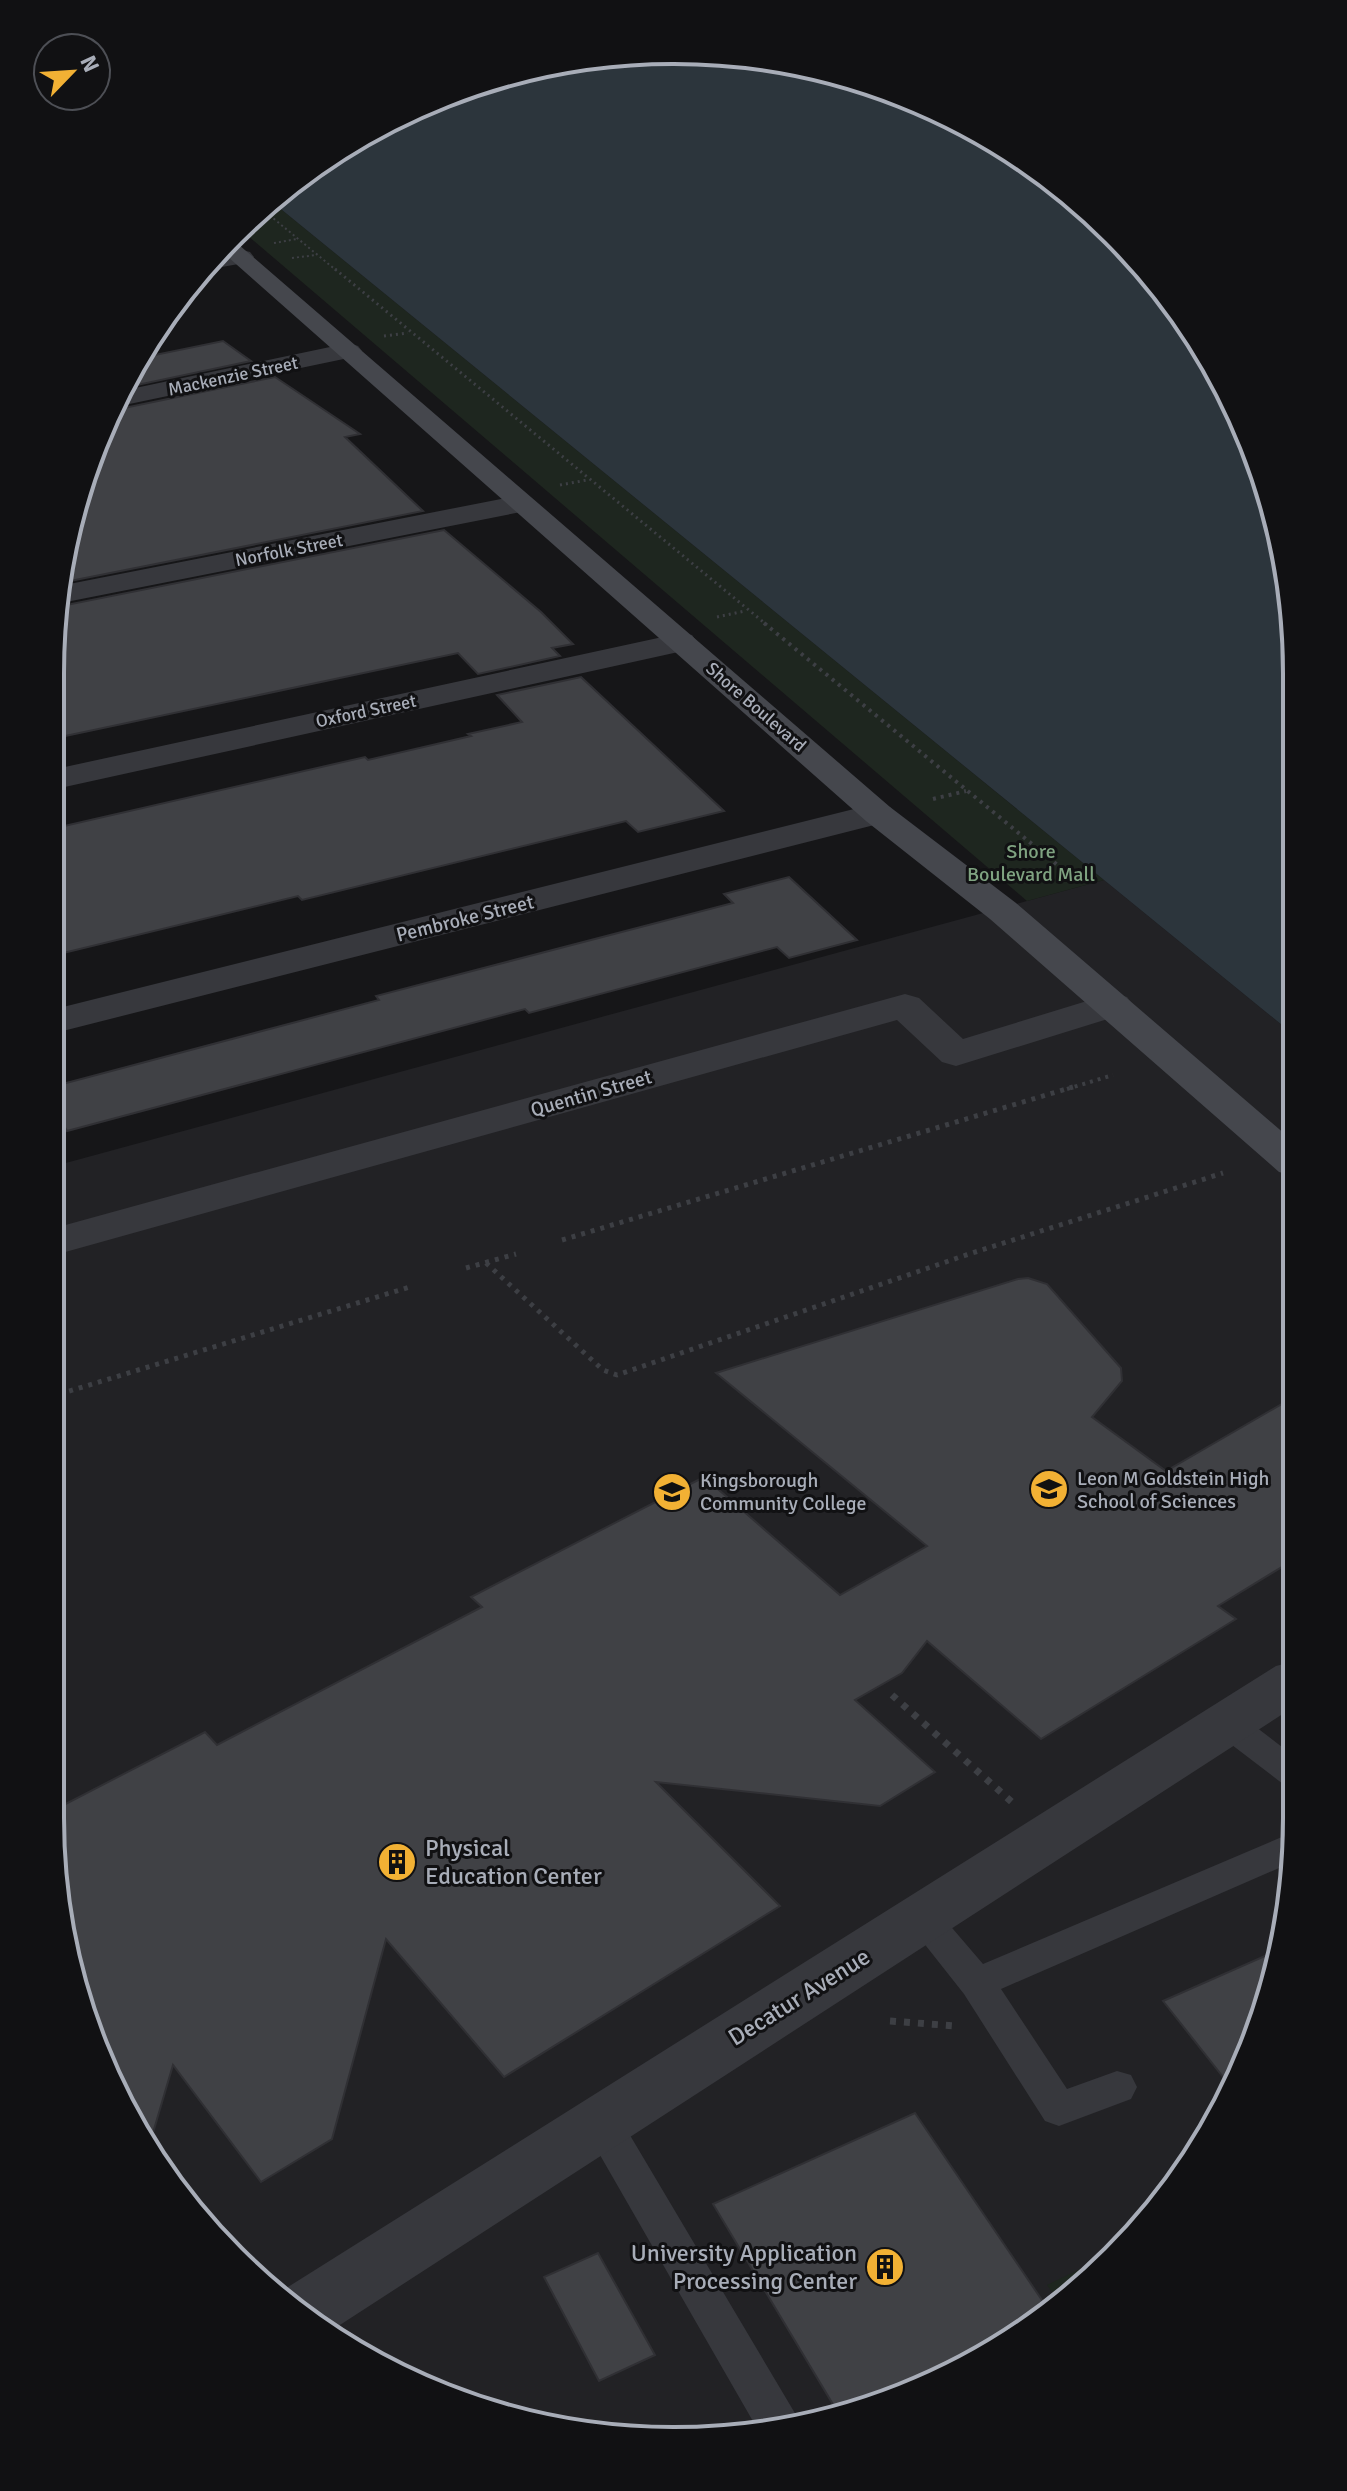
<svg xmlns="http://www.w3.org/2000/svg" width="1347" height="2491" font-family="Signika,sans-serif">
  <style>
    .built { fill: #222225 }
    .green { fill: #1e261f }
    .water { fill: #2c353c }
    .building { fill: #404145; stroke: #303034; stroke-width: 2 }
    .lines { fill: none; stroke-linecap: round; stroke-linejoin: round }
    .path-far4 { stroke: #3d3f44; stroke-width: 2; stroke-dasharray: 2 3; stroke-linecap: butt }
    .path-far3 { stroke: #3d3f44; stroke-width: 3; stroke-dasharray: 2 4; stroke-linecap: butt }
    .path-far2 { stroke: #3d3f44; stroke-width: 4; stroke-dasharray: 3 5; stroke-linecap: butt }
    .path-far1 { stroke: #3d3f44; stroke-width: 5; stroke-dasharray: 4 6; stroke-linecap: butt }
    .path { stroke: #3d3f44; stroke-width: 7; stroke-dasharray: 6 8; stroke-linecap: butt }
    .service { fill: #37383d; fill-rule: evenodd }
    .minor { fill: #37383d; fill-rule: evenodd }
    .secondary { fill: #45474d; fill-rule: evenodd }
    .labels { text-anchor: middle; stroke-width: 6; stroke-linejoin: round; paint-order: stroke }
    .far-street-label { font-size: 18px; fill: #a8adb8; stroke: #111113 }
    .park-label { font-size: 20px; fill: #7fa381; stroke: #111113 }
    .street-label { font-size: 20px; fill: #a8adb8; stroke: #111113 }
    .poi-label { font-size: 20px; fill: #a8adb8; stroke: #111113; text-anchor: start }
    .near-poi-label { font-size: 24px; fill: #a8adb8; stroke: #111113; text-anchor: start }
    .near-street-label { font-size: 24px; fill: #a8adb8; stroke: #111113 }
    .rim { fill: none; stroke: #a8adb8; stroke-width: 4 }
  </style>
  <rect width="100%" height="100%" fill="#161618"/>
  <path class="built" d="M1104 880 1293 1034 1296 1858 1276 1979 1214 2129 1085 2286 913 2393 715 2440 513 2420 327 2336 179 2197 83 2018 50 1818 51 1167Z"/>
  <path class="green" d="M271 201 1104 880 1027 901 240 229Z
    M1111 2254 1085 2286 1059 2302 1047 2285Z"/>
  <path class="water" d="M632 51 754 55 873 83 985 133 1085 205 1192 327 1264 473 1292 593 1293 1034 271 201C332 144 431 94 511 71 550 61 593 58 632 51Z"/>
  <path class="building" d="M223 341 251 361 123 388 135 359Z
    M275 377 360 434 345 437 423 511 60 583 71 512 114 410Z
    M444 530 541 612 573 644 552 648 560 656 478 674 458 653 51 739V633L56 607Z
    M581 677 724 811 638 832 626 821 302 900 298 896 51 956V829L365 757 368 760 471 736 468 734 522 722 497 695Z
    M789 877 857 940 789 958 777 947 529 1013 525 1009 67 1131 64 1126 51 1130V1087L379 1000 376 996 733 903 724 894Z
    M1028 1278 1047 1284 1121 1368 1122 1381 1092 1417 1166 1471 1294 1397 1295 1559 1218 1606 1236 1619 1041 1739 927 1641 902 1673 855 1700 935 1772 880 1806 656 1782 780 1906 504 2077 386 1939 332 2139 261 2182 173 2065 150 2143 83 2018 50 1812 205 1732 217 1745 482 1607 471 1597 704 1477 840 1595 927 1546 716 1373 1018 1279Z
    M1281 1949 1276 1979 1231 2087 1163 2001Z
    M915 2113 1048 2309 913 2393 837 2411 713 2204Z
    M598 2253 655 2355 599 2381 544 2277Z"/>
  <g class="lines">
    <path class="path-far4" d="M262 209 337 271
      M274 243 297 239
      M292 258 316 255"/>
    <path class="path-far3" d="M335 269 767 625
      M384 336 408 333
      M560 485 587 480
      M717 617 745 611"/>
    <path class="path-far2" d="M764 623 1072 877
      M933 799 966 791
      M1067 1089 1113 1075"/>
    <path class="path-far1" d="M562 1240 1073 1087
      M486 1263 603 1370 617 1375 966 1255 1223 1173
      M466 1268 516 1254
      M50 1397 413 1286"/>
    <path class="path" d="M892 1695 1013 1803
      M890 2021 956 2026"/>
    <path class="service" d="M1227 1710 1239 1714 1295 1757V1788L1283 1784 1215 1732 1210 1723 1215 1714Z
      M1296 1831 1295 1861 1001 1989 1067 2089 1117 2071 1131 2075 1137 2087 1131 2099 1059 2126 1045 2121 964 1994 904 1918 909 1908 922 1903 935 1908 983 1964Z
      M601 2105 615 2110 799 2420 758 2430 581 2122 587 2110Z"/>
    <path class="minor" d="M242 250 250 252 254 257 250 262 199 271 211 256Z
      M349 343 358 346 362 351 358 356 115 407 121 391Z
      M521 495 531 498 535 504 531 510 56 604 59 586Z
      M681 633 692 635 697 642 692 649 51 790V770Z
      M878 803 890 807 896 814 890 821 51 1034V1010Z
      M1113 993 1127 997 1133 1005 1127 1013 956 1066 942 1062 897 1020 51 1256V1229L905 994 919 998 963 1039Z
      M1295 1661V1706L326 2334 280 2292 1276 1666Z"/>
    <path class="secondary" d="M231 238 890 807 1016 903 1293 1141 1294 1176 1279 1172 990 919 866 821 219 249Z"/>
  </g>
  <defs>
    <g id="school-disc" transform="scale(2)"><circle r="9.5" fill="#f2b134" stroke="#111113"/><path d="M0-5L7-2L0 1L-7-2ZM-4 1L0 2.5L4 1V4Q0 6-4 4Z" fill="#111"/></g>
    <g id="university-disc" transform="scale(2)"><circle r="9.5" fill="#f2b134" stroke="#111113"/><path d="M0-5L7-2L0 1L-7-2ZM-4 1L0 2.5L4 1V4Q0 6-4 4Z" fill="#111"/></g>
    <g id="building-disc" transform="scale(2)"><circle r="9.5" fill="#f2b134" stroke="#111113"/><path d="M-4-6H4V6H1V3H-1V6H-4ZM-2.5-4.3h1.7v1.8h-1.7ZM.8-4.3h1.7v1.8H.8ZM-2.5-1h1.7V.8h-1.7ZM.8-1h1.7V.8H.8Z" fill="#111"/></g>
  </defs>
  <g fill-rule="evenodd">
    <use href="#school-disc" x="1049" y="1489"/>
    <use href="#university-disc" x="672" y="1492"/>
    <use href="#building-disc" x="397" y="1862"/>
    <use href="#building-disc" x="885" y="2267"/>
  </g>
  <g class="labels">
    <g class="far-street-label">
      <text transform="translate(233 376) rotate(-12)" y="6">Mackenzie Street</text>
      <text transform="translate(289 550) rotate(-11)" y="6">Norfolk Street</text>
      <text transform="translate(756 707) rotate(41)" y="6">Shore Boulevard</text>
      <text transform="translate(366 711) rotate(-12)" y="6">Oxford Street</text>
    </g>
    <g class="park-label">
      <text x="1031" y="858">Shore<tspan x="1031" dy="23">Boulevard Mall</tspan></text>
    </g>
    <g class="street-label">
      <text transform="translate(465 918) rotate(-14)" y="7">Pembroke Street</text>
      <text transform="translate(591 1093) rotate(-16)" y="7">Quentin Street</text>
    </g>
    <g class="poi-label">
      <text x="1077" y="1485">Leon M Goldstein High<tspan x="1077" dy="23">School of Sciences</tspan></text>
      <text x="700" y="1487">Kingsborough<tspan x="700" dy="23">Community College</tspan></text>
    </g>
    <g class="near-poi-label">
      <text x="425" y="1856">Physical<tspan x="425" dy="28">Education Center</tspan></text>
      <text x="857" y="2261" text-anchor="end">University Application<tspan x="857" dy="28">Processing Center</tspan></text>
    </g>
    <g class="near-street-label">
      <text transform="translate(799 1997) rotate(-32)" y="8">Decatur Avenue</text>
    </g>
  </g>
  <path d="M0 0H1347V2491H0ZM673 64H674A609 609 0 0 1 1283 673V1818A609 609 0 0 1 674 2427H673A609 609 0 0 1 64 1818V673A609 609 0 0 1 673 64Z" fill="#111113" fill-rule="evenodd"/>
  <path class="rim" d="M673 64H674A609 609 0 0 1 1283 673V1818A609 609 0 0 1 674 2427H673A609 609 0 0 1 64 1818V673A609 609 0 0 1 673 64Z"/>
  <g transform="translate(72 72) rotate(65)"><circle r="38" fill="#111113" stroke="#4d4f55" stroke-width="2"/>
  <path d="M0-6L14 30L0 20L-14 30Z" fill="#f2b134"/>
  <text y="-12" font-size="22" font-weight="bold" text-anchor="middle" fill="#a8adb8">N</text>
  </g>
</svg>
